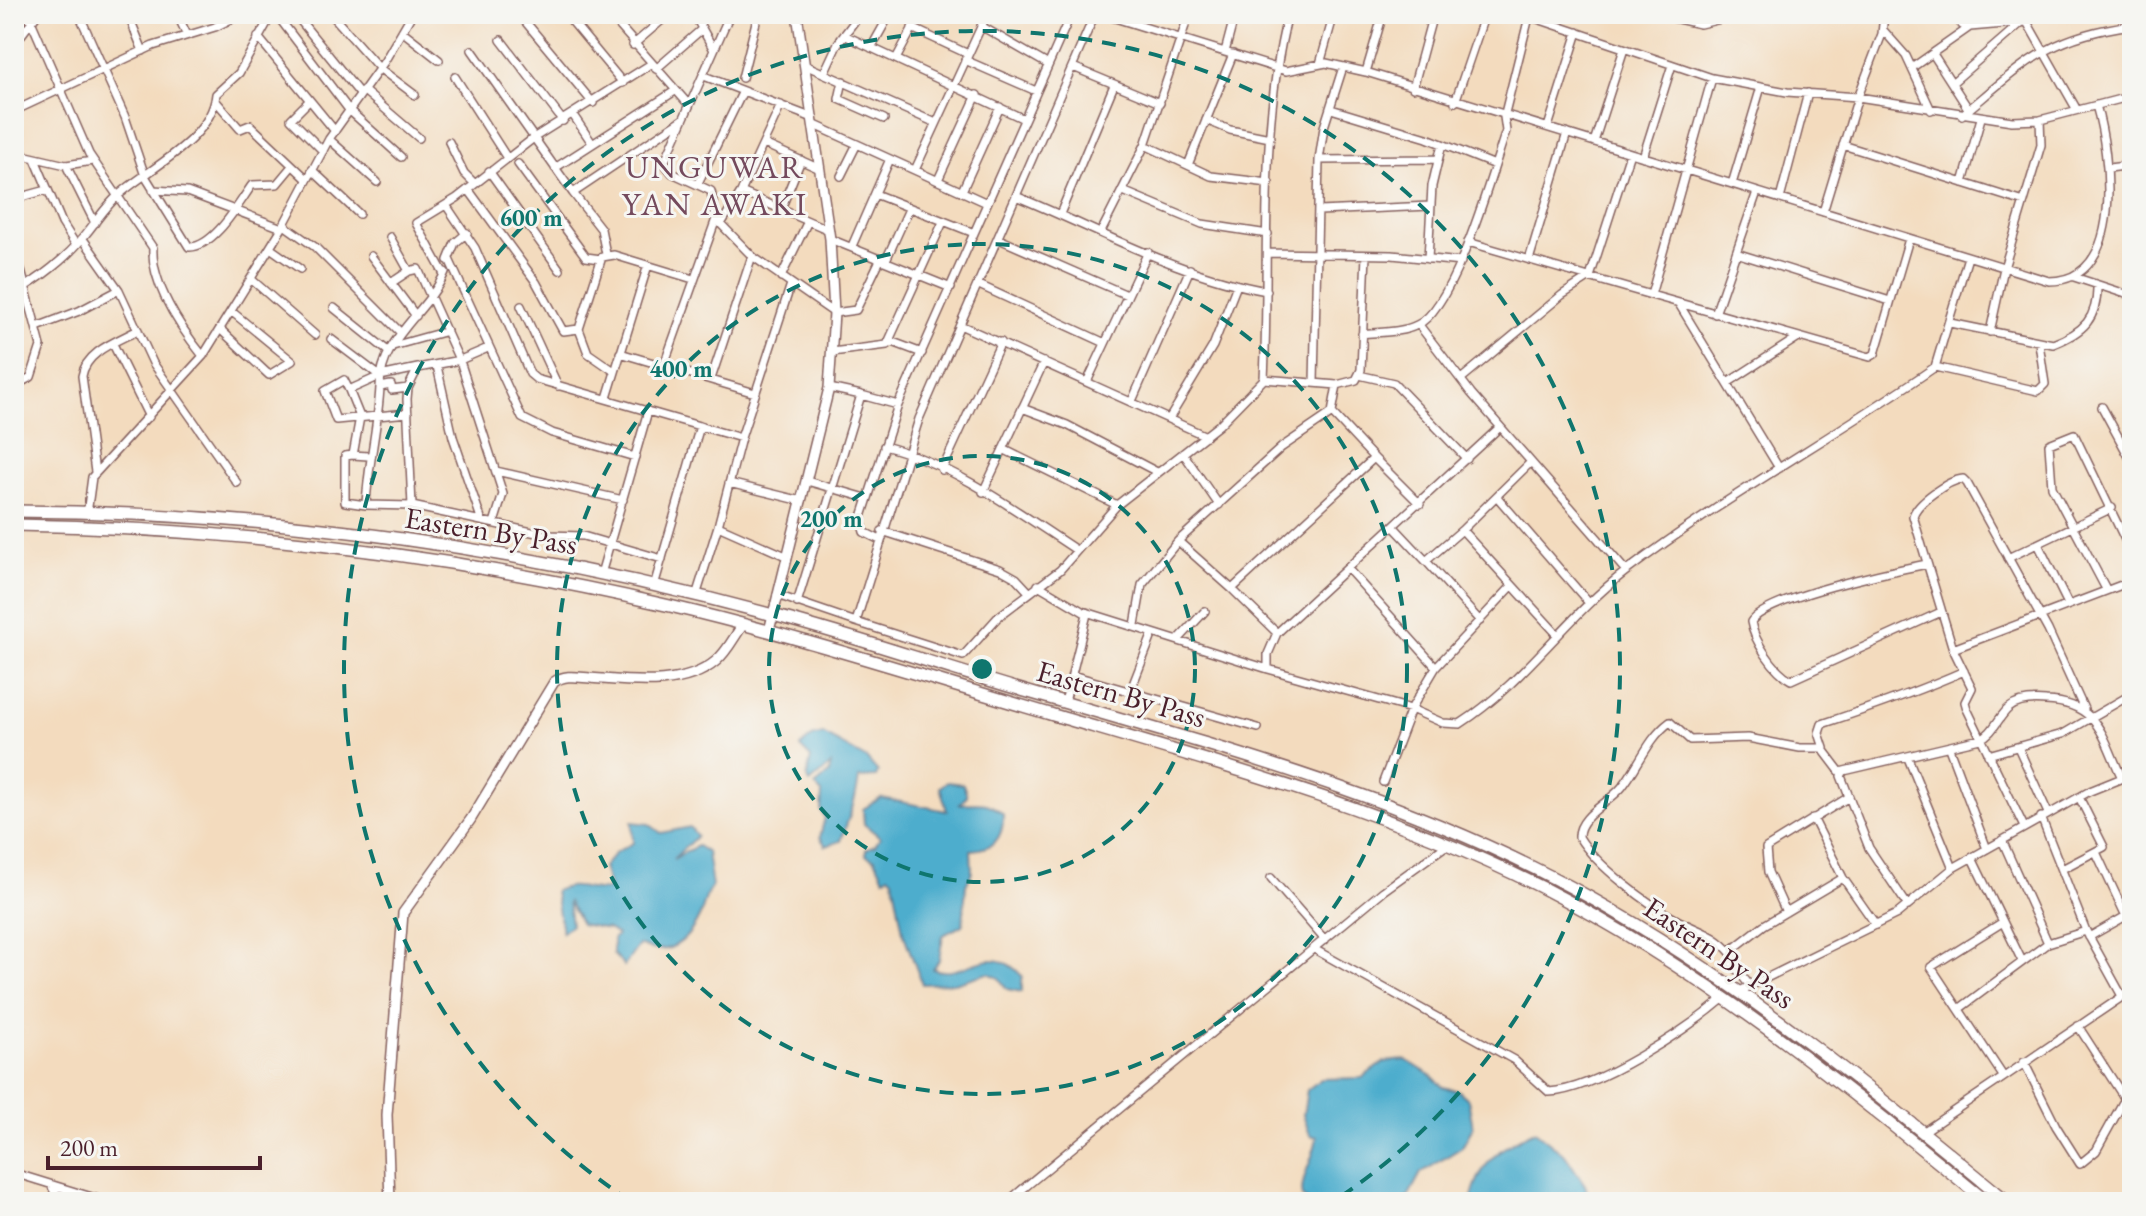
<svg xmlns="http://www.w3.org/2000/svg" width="2146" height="1216" font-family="'EB Garamond',serif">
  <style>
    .water { fill: #4eadcd; stroke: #4c667c; stroke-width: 2 }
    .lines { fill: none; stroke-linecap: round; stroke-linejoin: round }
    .minor-casing { stroke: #85615e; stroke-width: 10 }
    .tertiary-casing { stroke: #85615e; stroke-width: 12 }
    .primary-casing { stroke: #85615e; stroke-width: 14 }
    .minor { stroke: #fff; stroke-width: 7 }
    .tertiary { stroke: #fff; stroke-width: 9 }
    .primary { stroke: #fff; stroke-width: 11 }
    .ring { fill: none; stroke: #0f766e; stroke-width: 4; stroke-dasharray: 14 10 }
    .labels { text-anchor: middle; stroke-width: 6; stroke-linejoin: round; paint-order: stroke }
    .street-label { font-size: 30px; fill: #4a1f2b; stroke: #f6f6f2 }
    .neighbourhood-label { font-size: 32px; letter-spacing: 2px; fill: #744a5d; stroke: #f6f6f2 }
    .centre { fill: #0f766e; stroke: #f6f6f2; stroke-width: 4 }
    .ring-label { font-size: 24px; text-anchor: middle; font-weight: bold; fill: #0f766e; stroke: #f6f6f2; stroke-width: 6; stroke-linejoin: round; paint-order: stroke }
  </style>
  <rect width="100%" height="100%" fill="#f6f6f2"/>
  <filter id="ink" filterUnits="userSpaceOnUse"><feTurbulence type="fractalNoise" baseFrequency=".0125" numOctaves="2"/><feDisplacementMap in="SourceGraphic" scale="16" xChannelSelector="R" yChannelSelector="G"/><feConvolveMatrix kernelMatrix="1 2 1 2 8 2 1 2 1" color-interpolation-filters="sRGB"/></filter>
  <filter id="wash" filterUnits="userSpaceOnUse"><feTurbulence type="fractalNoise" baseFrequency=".006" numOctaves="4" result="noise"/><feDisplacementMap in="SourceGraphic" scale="32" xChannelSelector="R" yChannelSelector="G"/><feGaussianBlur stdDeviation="1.8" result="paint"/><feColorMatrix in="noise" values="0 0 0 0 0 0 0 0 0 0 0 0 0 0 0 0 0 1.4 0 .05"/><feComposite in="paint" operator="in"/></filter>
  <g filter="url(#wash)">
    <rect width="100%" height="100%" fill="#f3dbbe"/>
    <path class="water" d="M823 734 867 759 878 772 876 777 859 778C856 803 848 818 841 841L826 846 820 837 825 817 821 811 822 793 815 786 829 774 831 765 810 783 807 777 811 758 800 747 812 737Z
      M947 782 963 784 967 796 960 804C979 803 987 800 1003 814 1004 838 994 849 971 850L972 872 966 885 963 925 943 935 939 960 933 969C966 981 988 938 1022 976V992L1007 989 999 978 988 973 954 983 922 984 903 932 893 879 889 875 884 878 875 859 866 855V849L875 845 880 837 864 824 863 809 881 798 947 811 940 787Z
      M632 822 649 824 661 833 690 827 697 836 673 859 697 846 707 852 712 886C704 896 705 905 700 915 687 943 668 958 639 945L624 966 613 954V939L617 935 608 929 581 924 568 901 571 925 562 932 555 891C577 881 586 892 606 890L609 887 603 867 616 852 633 843Z
      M1406 1060 1432 1076 1443 1087 1459 1091 1468 1099 1473 1127 1462 1147 1421 1173 1408 1197 1399 1202H1310L1302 1197C1301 1175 1314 1159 1317 1137L1310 1135 1303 1115 1307 1090 1321 1079 1362 1078 1384 1062Z
      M1535 1131 1565 1155 1585 1185 1590 1202H1471C1478 1164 1501 1145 1535 1131Z"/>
  </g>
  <g filter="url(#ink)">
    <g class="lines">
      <g class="minor-casing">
        <path id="minor" d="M28 14 89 154 153 248C151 283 180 327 203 356
          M79 14 125 117 145 176 189 247C214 248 239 203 252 185L277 184 292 166
          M128 14 143 51
          M177 14 187 35
          M276 14 349 110 401 157
          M295 14 360 94
          M331 14 379 68 415 95
          M519 14 593 103
          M566 14 623 83
          M609 14 689 105
          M694 14 714 50
          M1095 14 919 419 856 622 963 656 998 617 1060 570 1117 505 1219 425 1264 379C1270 258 1258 132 1288 14
          M1102 14 1286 71 1326 63 1366 72 2049 281C2127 281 2110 154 2096 105
          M1523 14 1712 78 1787 92 1858 97 2012 121 2040 120 2132 96
          M1656 14 1700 24 1742 14
          M1952 14 1962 25 1970 27 2027 22 2077 110
          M981 26 1047 64
          M912 28 968 54
          M1883 30 1906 56 1931 110
          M402 31 439 60
          M844 35 1024 119
          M258 37 335 131
          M501 40 563 121
          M14 45 37 14
          M633 45 669 14
          M871 48 890 14
          M472 50 573 193 682 120
          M1225 52 1235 14
          M1933 54 1969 110
          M896 59 918 18 916 14
          M965 60 1036 91
          M1320 64 1334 14
          M807 66 936 123
          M1073 67 1160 103
          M1913 67 1970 27
          M656 69 702 29
          M1366 72 1383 14
          M824 73 838 43 860 14
          M704 76 813 118
          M455 77 507 158
          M742 78 758 14
          M1712 78 1651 295 1870 357 1875 354 1909 239
          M843 81 839 99 884 119
          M1953 82 2021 23
          M1413 88 1433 14
          M363 90 419 138
          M215 100 240 129 250 125 307 179
          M309 101 291 119 323 151
          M1455 102 1485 14
          M1331 109 1427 138 1495 165
          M14 111 153 46 215 27 241 14
          M573 115 592 143
          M1962 115C2025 63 2048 36 2132 25
          M1206 120 1230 130 1270 138
          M815 125 987 203
          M1548 127 1578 32
          M329 139 377 182
          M449 142 464 173 474 183
          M1594 142 1624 49
          M764 144 820 169
          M1145 145 1211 176 1269 183
          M1843 145 2024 202
          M14 153 66 165 93 161
          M1643 157 1672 65
          M35 159 62 223 76 245
          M1319 160 1438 159
          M518 164 586 257 601 259
          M66 165 95 223
          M1188 165 1233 54
          M555 168 675 91
          M2109 168 2132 165
          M312 170 359 214
          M915 170 987 14
          M489 171 560 270
          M841 176 857 144
          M938 180 977 95
          M698 183 742 93
          M1963 183 1981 118
          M1732 184 1761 87
          M468 189 536 282 563 331 579 329
          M153 190 187 192 282 228
          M962 191 1000 107
          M1123 191 1202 224 1268 234
          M741 192 829 230
          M573 193 601 229 606 254
          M875 194 974 233
          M1018 197C1099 230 1180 276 1267 291
          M14 199 47 190
          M1780 199 1808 93
          M446 205 475 248 530 374 536 379 741 438
          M781 209 801 160
          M1319 211 1430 206
          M1823 212 1858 97 1882 34 1884 14
          M1060 214 1114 85
          M716 219 752 256 834 313 856 310 881 258
          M721 224 741 192 781 105
          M284 225 315 247 400 332
          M1101 232 1145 145 1189 14
          M390 237 409 271 391 283
          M83 239 119 290 153 363 237 483
          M830 239 951 288
          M999 239 1127 295
          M1468 242 1651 295
          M14 244 41 346 31 377 14 386
          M852 246 890 159
          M270 248 300 269
          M1267 253 1392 255 1461 262
          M1736 253 1890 301
          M371 256 416 316
          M449 259 522 418 552 433 635 457
          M1428 259 1432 186 1442 144
          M448 260 455 243 467 233
          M886 260 909 209
          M1529 260 1567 133
          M409 271 418 269 461 364 503 494 494 523
          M444 274 416 223 457 198 535 137 651 64
          M781 277 808 221
          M2074 277 2132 296
          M251 279 315 335
          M979 285 1105 343
          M14 293C39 280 68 257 85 235 96 222 107 204 121 193 151 167 212 139 216 94L239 73 272 14
          M1679 304 1779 468
          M521 306 558 386
          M334 308 389 352
          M1715 314 1757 192
          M1950 323 2053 344C2084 332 2098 318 2097 285
          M960 325 1206 436
          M1419 325 1471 393 1626 571
          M37 327 79 311 119 290
          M220 329 269 375 292 361 231 311
          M1990 332 2004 268 2041 145 2040 120
          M1362 334C1380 332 1401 333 1417 325 1455 308 1492 172 1506 131L1504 117 1529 17
          M331 339 380 376
          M890 341 922 353
          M113 344 149 417
          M393 346 447 331
          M832 352 887 345 943 222
          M620 353 755 393
          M664 365 716 219 711 191 672 173 664 163 730 14
          M437 366 453 437 482 521
          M1935 367 2038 391 2045 384 2039 343
          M614 371 588 353 579 329 602 257 614 255 693 279
          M1359 375 1394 383 1467 459
          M711 379 752 256
          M1264 379 1337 385 1356 380 1361 370 1366 255
          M1461 379 1562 295 1590 277 1630 153
          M1087 382 1148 252
          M1729 382 1797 338
          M1314 383 1319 160 1324 127 1343 67
          M380 387C378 427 368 464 366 505L412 506 546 535 583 536 662 559
          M408 388 392 390 391 385 380 387C380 338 428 313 445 272
          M829 388 861 395
          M349 390 360 417 353 455 368 456
          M607 398 648 265
          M1132 401 1190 269
          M2102 407 2132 462
          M1022 408 1067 425 1157 472
          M408 413 336 420 325 391 344 380 349 390 380 376 418 368
          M1332 413 1374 458
          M1169 419 1213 346 1237 285
          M884 446C952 463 1018 512 1076 550
          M1003 449 1117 505
          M1183 453 1219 505
          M353 455 345 456V502L366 505
          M1531 462 1462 530 1556 633
          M942 470 1001 342
          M496 471 623 500
          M95 472 82 376C86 351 118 341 138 330
          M807 481 866 498
          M729 483 802 501
          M983 492 1044 362
          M1498 498 1589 603
          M412 506 407 399 408 388 418 368 460 360 488 348
          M87 514 92 477 203 356 282 228 329 139 384 62 412 14
          M1394 527 1426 561
          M1462 530 1426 561 1480 621
          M882 531 1000 569 1016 578 1029 592
          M880 540 864 532 861 520 898 405 1071 14
          M1178 541 1232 589 1374 458 1420 504
          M2038 544 2068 604
          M788 557 718 526 741 438 791 284
          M2008 558 2112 508
          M1927 564C1896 570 1764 598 1751 622 1754 641 1774 671 1791 680L1941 612
          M1348 569 1436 667 1411 709 1383 782
          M601 574 648 411
          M1038 585 1087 614 1065 702
          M654 586 700 426
          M1232 589 1277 633
          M2106 589 2052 487 2049 444 2074 434 2132 554
          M777 595 856 622
          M696 596 718 526
          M797 603 861 395 898 405
          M1086 612 1153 633 1130 692
          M1135 625 1142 585 1178 541 1282 447 1332 413 1337 385
          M1153 633 1268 669V654L1277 633 1500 427
          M14 635 18 644
          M1179 639 1205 611
          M1953 649 2132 581
          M1436 667 1511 587
          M1268 669 1411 709 1443 723 1460 724C1523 684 1566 617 1625 572 1724 497 1834 437 1935 367L1968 257
          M1072 675 1258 728
          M2018 747 2048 813
          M1824 748 1819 733 1822 724C1870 708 1917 692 1964 671
          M1949 748 1987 849
          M1988 755 2063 734 2132 694
          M1908 758 1953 868
          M2041 817 2086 931 2122 996
          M1813 818 1843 878 1876 925
          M2024 827 1967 709 1965 702 1972 688 1953 649 1913 516C1917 502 1949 480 1963 479L1967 483 2048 630 2084 709
          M2002 840 2048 943
          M2096 852 2132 929
          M1972 858 2022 961
          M2062 869 2104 847 2079 797
          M1271 878 1325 940
          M1908 906 1869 848 1841 776 1844 771 1980 739C1994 733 1998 717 2009 708 2019 700 2035 700 2046 701 2099 703 2102 736 2122 778
          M1786 912 1768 872 1766 848 1849 797
          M2089 937 2126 916
          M1314 949 1514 1060 1549 1092C1596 1090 1688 1029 1724 998
          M1731 953C1715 934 1700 932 1679 921 1649 905 1596 866 1579 837 1578 816 1609 803 1622 787 1639 766 1648 738 1670 722L1690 740 1748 738 1800 748H1822L1841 773
          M1750 986 1732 963 1733 949 1764 925 1843 878
          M1740 991 1897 914 1953 868 2090 791 2132 774
          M1959 1009 2048 943 2086 931
          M2078 1026 2125 1099
          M2024 1062 2056 1126 2080 1164 2096 1151 2132 1086
          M2003 1076 1931 967 2003 922
          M1923 1132 2132 990
          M14 1173 108 1202
          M51 1185 60 1202
          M1007 1202 1383 891 1447 845"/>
      </g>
      <g class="tertiary-casing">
        <path id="tertiary" d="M769 631 829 388 834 313 830 239 797 14
          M390 1202 387 1115 403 913 471 819 554 682C565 674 577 677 590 678 630 681 683 689 716 661 727 652 734 637 742 626"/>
      </g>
      <g class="primary-casing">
        <path id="primary" d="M14 511C269 512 527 548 773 615 860 638 945 668 1032 693 1222 748 1415 800 1589 897 1740 981 1875 1092 2008 1202
          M14 525C235 528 455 556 670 606 798 636 924 677 1050 714 1217 763 1386 809 1543 888 1705 971 1846 1087 1987 1202"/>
      </g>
      <use href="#minor" class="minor"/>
      <use href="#tertiary" class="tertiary"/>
      <use href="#primary" class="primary"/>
    </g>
  </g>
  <g class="ring">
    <circle cx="982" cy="669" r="213"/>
    <circle cx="982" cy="669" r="425"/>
    <path d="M630 1201A638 638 0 1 1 1334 1201"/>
  </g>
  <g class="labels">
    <g class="street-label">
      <text transform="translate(491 531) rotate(9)" y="10">Eastern By Pass</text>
      <text transform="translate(1121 694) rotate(16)" y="10">Eastern By Pass</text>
      <text transform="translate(1719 953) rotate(34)" y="10">Eastern By Pass</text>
    </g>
    <g class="neighbourhood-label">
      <text x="715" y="178">UNGUWAR<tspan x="715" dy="37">YAN AWAKI</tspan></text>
    </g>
  </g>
  <circle cx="982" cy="669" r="12" class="centre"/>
  <g class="ring-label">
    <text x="531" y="226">600 m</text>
    <text x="681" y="377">400 m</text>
    <text x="831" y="527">200 m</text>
  </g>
  <rect width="2146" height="1216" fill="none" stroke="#f6f6f2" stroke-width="48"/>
  <path d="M48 1156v12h212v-12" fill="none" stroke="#4a1f2b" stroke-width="4"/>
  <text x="60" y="1156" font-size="24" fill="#4a1f2b" stroke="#f6f6f2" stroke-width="6" paint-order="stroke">200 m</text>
</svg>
